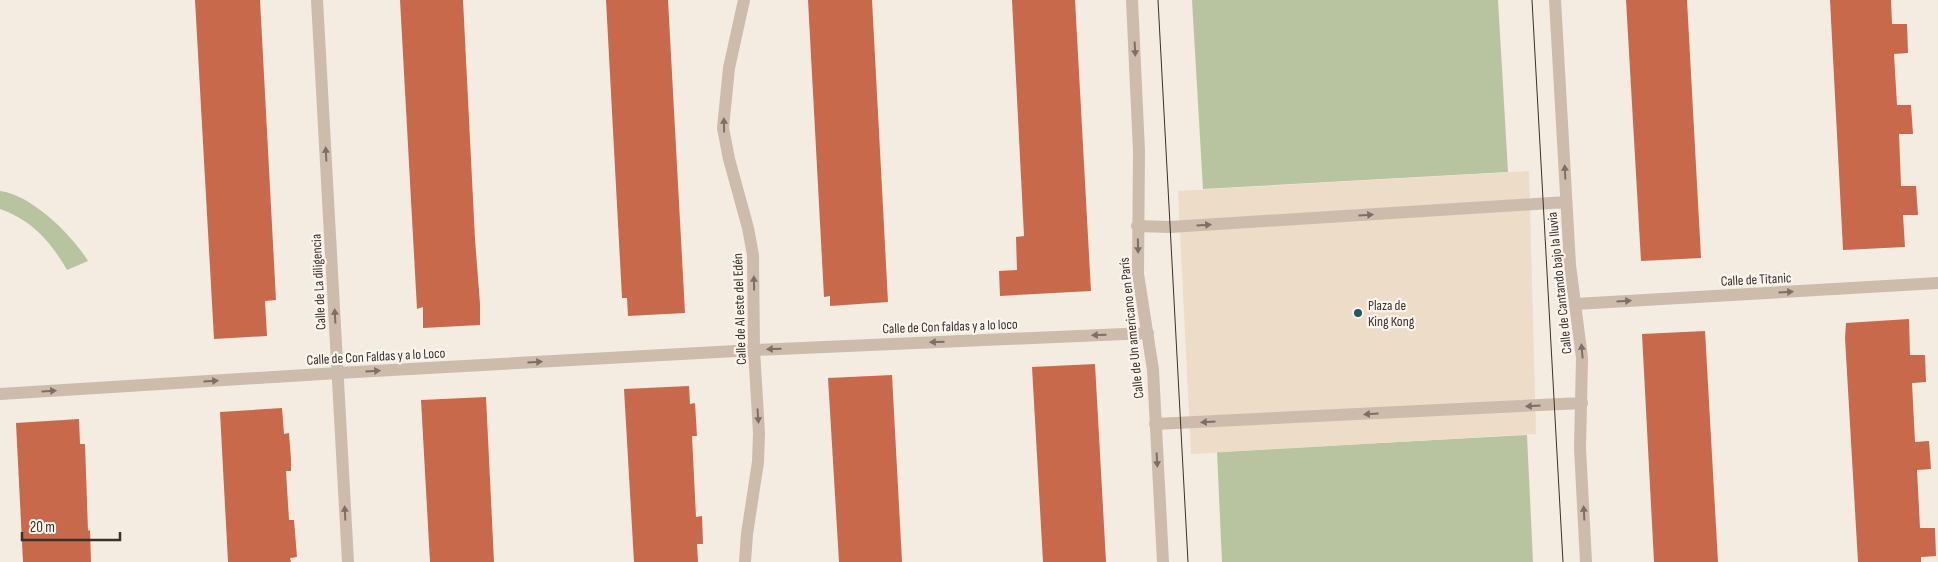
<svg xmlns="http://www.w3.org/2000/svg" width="1938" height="562" font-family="'Sofia Sans Condensed',sans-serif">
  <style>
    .green { fill: #b8c4a0 }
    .plaza { fill: #ecdcc8 }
    .building { fill: #c8694b }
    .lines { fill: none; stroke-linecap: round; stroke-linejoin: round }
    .street { stroke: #cdbbac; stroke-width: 12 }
    .tram { stroke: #3b302b; stroke-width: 1 }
    .oneway { fill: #7d6f65 }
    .poi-dot { fill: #1f5a5e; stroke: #fbf5ee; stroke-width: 2 }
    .labels { text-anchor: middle; stroke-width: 4.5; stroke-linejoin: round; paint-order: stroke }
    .street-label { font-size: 14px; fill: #3b302b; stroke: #fbf5ee }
    .poi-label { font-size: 14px; fill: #3b302b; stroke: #fbf5ee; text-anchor: start }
  </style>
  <rect width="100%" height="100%" fill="#f4ebe1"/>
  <path class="green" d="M1192 0H1498L1508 172 1203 189Z
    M0 191C32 195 72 235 88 261L67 270C51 242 32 220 0 209Z
    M1527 435 1533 562H1222L1217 452Z"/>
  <path class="plaza" d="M1529 171 1536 434 1191 454 1178 191Z"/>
  <path class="building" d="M195 0H260L276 300 265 301 267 336 214 339Z
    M400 0H463L475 239 480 304V325L423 328V307L417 309Z
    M606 0H668L685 313 628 316 627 298H622Z
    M808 0H872L888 302 830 306V296L824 297Z
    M1012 0H1075L1091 291 1000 296 999 271 1017 270 1016 237 1024 236Z
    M1626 0H1687L1701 258 1641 261Z
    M1830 0H1891L1892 24H1907L1908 53 1894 54 1897 105H1911L1913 134H1899L1901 186H1916L1918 215H1903L1905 247 1843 250Z
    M1909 319 1910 355H1925L1926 382 1912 383 1915 442 1929 441 1931 469 1917 470 1920 528H1935L1936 556 1921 557V562H1858L1845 338 1846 323Z
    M1705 331 1718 562H1654L1642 334Z
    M1095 364 1106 562H1043L1032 367Z
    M892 375 902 562H839L828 378Z
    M689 386 690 404 695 403 697 436H692L696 517 702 516 703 544H697L698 562H634L624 389Z
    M486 397 494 562H430L421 400Z
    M282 408 284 434 289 433 291 459V471H286L289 520H294L297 557 290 558 291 562H228L220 412Z
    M79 419 80 444H85L88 531 90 530 91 562H23L16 423Z"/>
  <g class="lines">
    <path class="street" d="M317 0 348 562
      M744 0 729 68 723 128 729 159 748 228 753 255 754 350 759 433 758 462 747 534 745 562
      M1132 0 1139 151 1138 274 1153 370 1163 562
      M1555 0 1570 265 1582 358 1580 448 1586 562
      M1137 226 1170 227 1566 202
      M1575 304 1938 283
      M0 394 338 373 754 350 1148 333
      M1155 424 1582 403"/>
    <path class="tram" d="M1158 0 1188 562
      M1532 0 1563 562"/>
  </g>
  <defs><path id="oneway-solid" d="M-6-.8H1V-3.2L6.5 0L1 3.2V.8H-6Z" transform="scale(1.25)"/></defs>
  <g class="oneway">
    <use href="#oneway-solid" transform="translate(1135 49) rotate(87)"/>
    <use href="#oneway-solid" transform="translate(724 125) rotate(-91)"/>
    <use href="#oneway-solid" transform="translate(326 154) rotate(-93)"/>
    <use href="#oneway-solid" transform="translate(1565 172) rotate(-93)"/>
    <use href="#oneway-solid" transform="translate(1366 215) rotate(-4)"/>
    <use href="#oneway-solid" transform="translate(1204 225) rotate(-4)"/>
    <use href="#oneway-solid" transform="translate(1138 246) rotate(89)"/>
    <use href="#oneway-solid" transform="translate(754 283) rotate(-91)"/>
    <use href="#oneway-solid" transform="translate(1786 292) rotate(-3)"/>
    <use href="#oneway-solid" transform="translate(1624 301) rotate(-3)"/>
    <use href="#oneway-solid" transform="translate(335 316) rotate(-93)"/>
    <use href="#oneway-solid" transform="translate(1099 335) rotate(178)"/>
    <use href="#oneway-solid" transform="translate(937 342) rotate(178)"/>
    <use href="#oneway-solid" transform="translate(774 349) rotate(178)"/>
    <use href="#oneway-solid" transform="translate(1582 351) rotate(-95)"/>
    <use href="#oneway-solid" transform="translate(535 362) rotate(-3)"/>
    <use href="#oneway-solid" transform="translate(373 371) rotate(-3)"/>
    <use href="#oneway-solid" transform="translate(211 381) rotate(-4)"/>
    <use href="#oneway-solid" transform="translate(49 391) rotate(-4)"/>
    <use href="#oneway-solid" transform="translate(1533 406) rotate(177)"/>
    <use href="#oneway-solid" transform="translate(1371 414) rotate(177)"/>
    <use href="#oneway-solid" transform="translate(758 416) rotate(86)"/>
    <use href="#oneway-solid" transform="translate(1208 422) rotate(177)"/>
    <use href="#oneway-solid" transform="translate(1157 460) rotate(87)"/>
    <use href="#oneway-solid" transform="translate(345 513) rotate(-93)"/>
    <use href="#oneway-solid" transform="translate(1584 513) rotate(-93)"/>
  </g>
  <circle class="poi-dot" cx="1358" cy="313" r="5"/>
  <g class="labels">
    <g class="street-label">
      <text transform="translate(1756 279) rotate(-3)" y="5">Calle de Titanic</text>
      <text transform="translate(318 282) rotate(-93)" y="5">Calle de La diligencia</text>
      <text transform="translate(1559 283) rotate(-96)" y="5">Calle de Cantando bajo la lluvia</text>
      <text transform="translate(739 309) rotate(-92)" y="5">Calle de Al este del Edén</text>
      <text transform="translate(950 326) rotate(-2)" y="5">Calle de Con faldas y a lo loco</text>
      <text transform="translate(1131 328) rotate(-96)" y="5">Calle de Un americano en París</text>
      <text transform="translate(376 356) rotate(-3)" y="5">Calle de Con Faldas y a lo Loco</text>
    </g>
    <g class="poi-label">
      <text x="1368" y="310">Plaza de<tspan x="1368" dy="16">King Kong</tspan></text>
    </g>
  </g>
  <path d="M22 532v8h98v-8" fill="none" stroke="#3b302b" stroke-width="2.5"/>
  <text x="30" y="532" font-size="15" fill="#3b302b" stroke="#fbf5ee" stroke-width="4" paint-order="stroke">20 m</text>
</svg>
